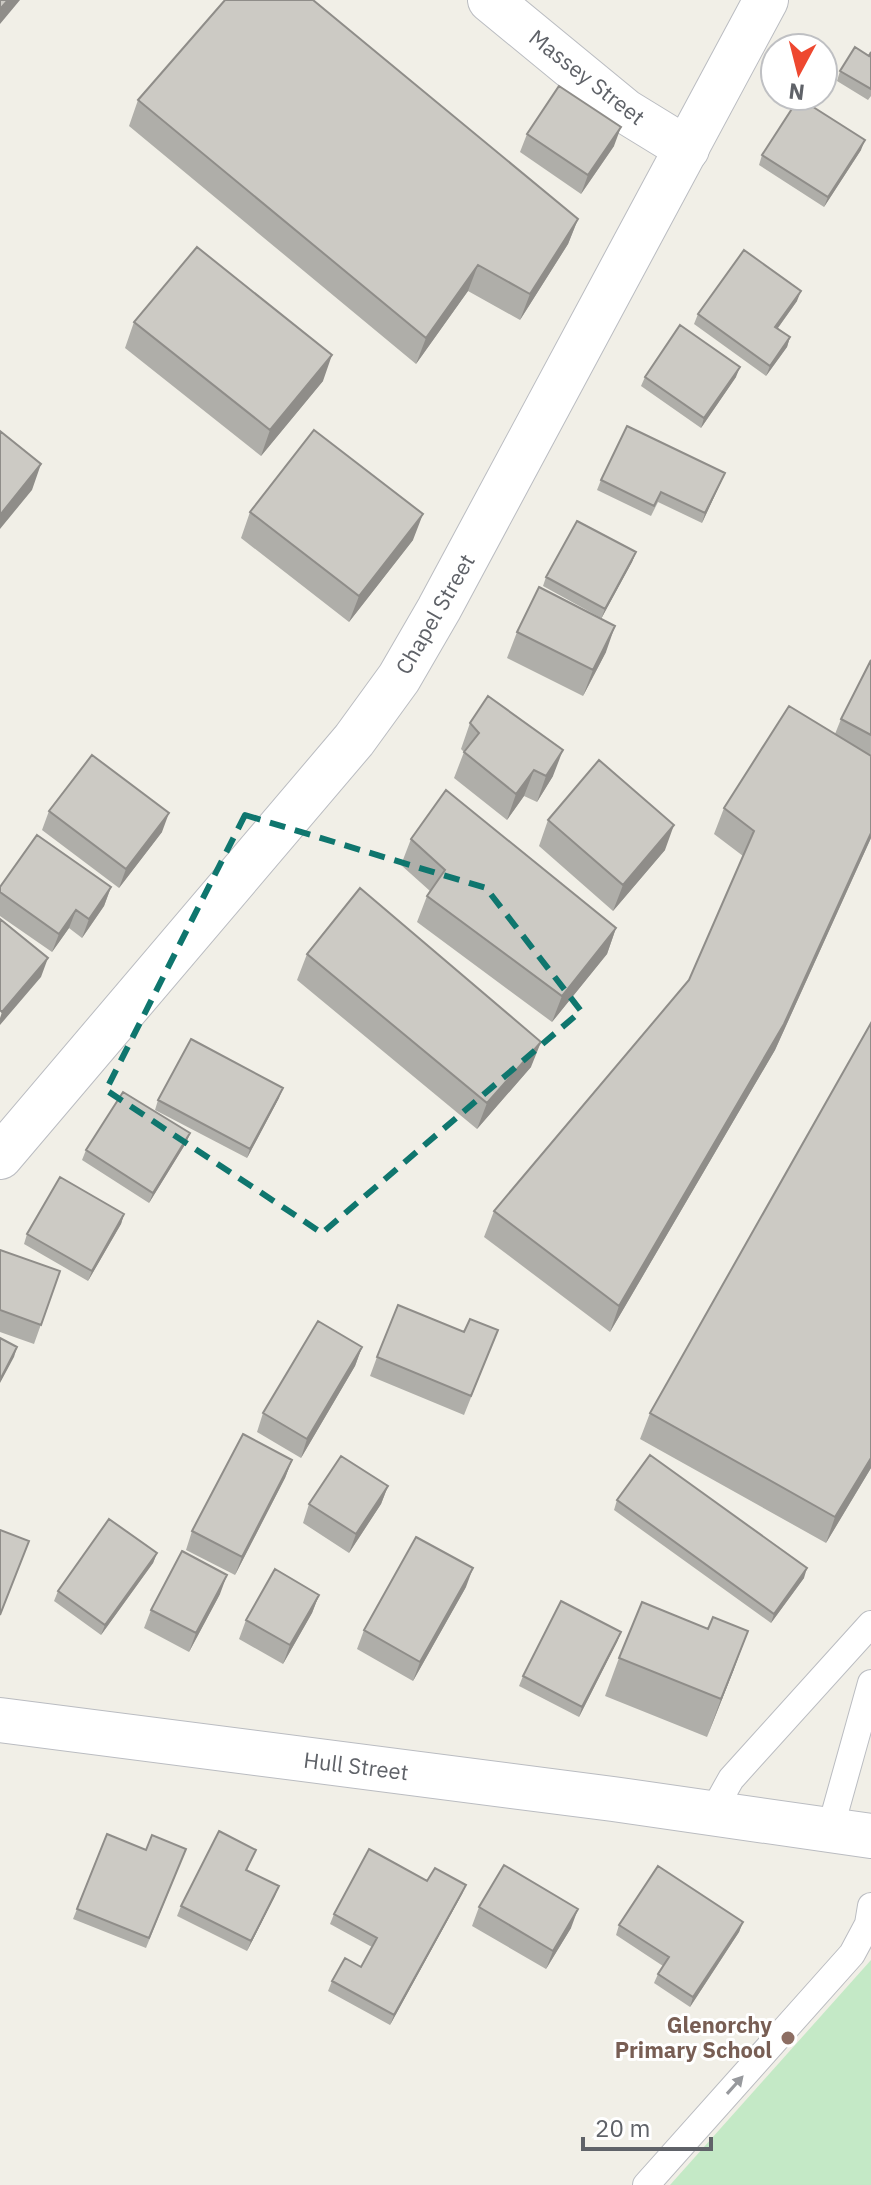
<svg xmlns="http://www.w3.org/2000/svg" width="871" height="2185" font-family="'IBM Plex Sans',sans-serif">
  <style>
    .green { fill: #c4e9c6 }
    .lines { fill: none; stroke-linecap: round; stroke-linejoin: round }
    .service-casing { stroke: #babcc1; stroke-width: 28 }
    .minor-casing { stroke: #babcc1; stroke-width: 46 }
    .tertiary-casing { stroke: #babcc1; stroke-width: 46 }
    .service { stroke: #fff; stroke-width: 26 }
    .minor { stroke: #fff; stroke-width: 44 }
    .tertiary { stroke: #fff; stroke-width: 44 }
    .wall { fill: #afaea9 }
    .shaded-wall { fill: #8f8d89 }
    .building { fill: #cccac4; stroke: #8f8d89; stroke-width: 2 }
    .oneway { fill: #97999d }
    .marked { fill: none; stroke: #0f766e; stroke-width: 6; stroke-dasharray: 16 10; stroke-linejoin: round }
    .education-dot { fill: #8d6e63; stroke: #fff; stroke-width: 3 }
    .labels { text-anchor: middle; stroke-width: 6; stroke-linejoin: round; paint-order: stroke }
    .street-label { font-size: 22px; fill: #5f6268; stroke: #fff }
    .education-label { font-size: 22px; font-weight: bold; fill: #785e54; stroke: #fff; text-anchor: end }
  </style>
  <rect width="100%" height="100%" fill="#f1efe7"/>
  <path class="green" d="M871 1960V2185H670Z"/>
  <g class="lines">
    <g class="service-casing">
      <path id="service" d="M712 1813 731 1779 871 1624
        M830 1830 871 1683
        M646 2185 852 1954 868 1924 871 1906"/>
    </g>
    <g class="minor-casing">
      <path id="minor" d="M490 0 625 111 687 149
        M0 1720 613 1799 871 1836"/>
    </g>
    <g class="tertiary-casing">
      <path id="tertiary" d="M0 1157 354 740 399 678 439 609 766 0"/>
    </g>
    <use href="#service" class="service"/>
    <use href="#minor" class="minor"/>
    <use href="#tertiary" class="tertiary"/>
  </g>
  <path class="wall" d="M871 52V96L868 100 837 81 840 71 869 56Z
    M138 100 578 219 568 244 520 320 468 291 416 364 129 126Z
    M527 134 614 146 581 194 520 152Z
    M861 150 824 207 759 165 762 155Z
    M797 301 778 328 790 337 787 347 766 376 694 324 698 314Z
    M134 322 323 381 261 456 125 348Z
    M645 377H736L701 428 641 386Z
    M601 480 721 482 702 523 658 502 651 516 597 490Z
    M250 512 413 540 349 622 241 538Z
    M636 552 632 562 601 619 606 652 583 696 507 658 517 632 601 618 543 586 546 577Z
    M871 660V838L775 1050 610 1332 484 1237 494 1211 689 980 743 856 714 834 724 808 835 734 841 719Z
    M470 723 553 776 537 802 524 796 507 820 454 778 464 752 461 749Z
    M49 811 162 832 119 888 42 830Z
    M548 820 665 850 613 911 539 846Z
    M411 839 616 928 607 954 552 1022 417 922 427 896 430 891 401 865Z
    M0 887H111L104 906 82 938 69 928 52 952 0 916Z
    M307 954 531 1067 477 1129 297 980Z
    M279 1098 247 1158 155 1110 158 1100Z
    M190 1133 186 1143 149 1203 82 1160 86 1150Z
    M124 1214 121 1224 88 1281 24 1244 27 1234Z
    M0 1250 60 1271 34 1344 0 1332Z
    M498 1330 464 1415 370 1376 377 1357 464 1332Z
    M362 1347 355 1366 301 1458 257 1432 263 1413Z
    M650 1413 871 1468 826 1543 640 1439Z
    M292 1460 285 1478 235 1575 186 1550 192 1531Z
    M388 1486 381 1504 349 1553 303 1523 309 1504Z
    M617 1500 804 1578 771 1623 614 1510Z
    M157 1553 153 1563 101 1635 54 1601 58 1591Z
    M466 1587 413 1681 357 1649 364 1630Z
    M220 1594 189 1652 144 1628 151 1610Z
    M319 1595 312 1613 283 1664 239 1639 246 1620Z
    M708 1629 734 1669 707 1737 605 1696 619 1658Z
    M621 1632 617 1642 579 1717 519 1686 523 1676Z
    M107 1834 146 1850 186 1849 146 1948 73 1919Z
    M256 1850 247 1870 275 1896 247 1951 177 1916 181 1906Z
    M466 1885 462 1894 390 2025 328 1991 332 1981 361 1967 372 1947 330 1924 334 1914Z
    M479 1907 571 1928 546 1969 472 1926Z
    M743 1922 739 1932 690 2007 654 1983 658 1974 663 1966 616 1935 619 1925Z"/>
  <path class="shaded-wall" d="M8 0H20L0 24V9Z
    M621 127 614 146 581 194 588 175Z
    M865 140 861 150 824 207 828 197Z
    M578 219 568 244 520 320 530 294Z
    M478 265 468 291 416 364 426 338Z
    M801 291 797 301 772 336 775 327Z
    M790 337 787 347 766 376 770 366Z
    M332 355 323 381 261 456 270 430Z
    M740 367 736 377 701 428 704 418Z
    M41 464 32 490 0 529V515Z
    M725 473 721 482 702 523 705 513Z
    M423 514 413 540 349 622 359 596Z
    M636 552 632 562 601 619 605 609Z
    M615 626 606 652 583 696 593 670Z
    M563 750 553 776 537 802 546 776Z
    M534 770 524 796 507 820 516 794Z
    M169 813 162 832 119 888 126 869Z
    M674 825 665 850 613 911 623 885Z
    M871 833V838L775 1050 610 1332 619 1306Z
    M111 887 104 906 82 938 89 919Z
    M76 910 69 928 52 952 59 934Z
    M616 928 607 954 552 1022 562 996Z
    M48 958 41 977 0 1025V1018L2 1012Z
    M541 1042 531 1067 477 1129 487 1103Z
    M283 1088 279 1098 247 1158 250 1149Z
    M190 1133 186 1143 149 1203 153 1193Z
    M124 1214 121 1224 88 1281 92 1271Z
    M17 1347 14 1357 0 1383V1380Z
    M362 1347 355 1366 301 1458 307 1439Z
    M871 1458V1468L826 1543 835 1517Z
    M292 1460 285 1478 235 1575 242 1557Z
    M388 1486 381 1504 349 1553 356 1534Z
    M157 1553 153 1563 101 1635 105 1625Z
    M473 1568 466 1587 413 1681 420 1662Z
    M807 1568 804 1578 771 1623 774 1614Z
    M227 1575 220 1594 189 1652 196 1633Z
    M319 1595 312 1613 283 1664 290 1645Z
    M748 1631 734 1669 707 1737 721 1699Z
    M621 1632 617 1642 579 1717 582 1707Z
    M466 1885 462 1894 390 2025 394 2015Z
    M279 1886 275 1896 247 1951 251 1941Z
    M578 1909 571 1928 546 1969 553 1951Z
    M743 1922 739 1932 690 2007 693 1997Z"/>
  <path class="building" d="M0 0H8L0 9Z
    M225 0H313L578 219 530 294 478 265 426 338 138 100Z
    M855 47 869 56 871 52V89L840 71Z
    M559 86 621 127 588 175 527 134Z
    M799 98 865 140 828 197 762 155Z
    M197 247 332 355 270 430 134 322Z
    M744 250 801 291 775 327 790 337 770 366 698 314Z
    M680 325 740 367 704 418 645 377Z
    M627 426 725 473 705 513 661 492 654 506 601 480Z
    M314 430 423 514 359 596 250 512Z
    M0 431 41 464 0 515Z
    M577 521 636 552 605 609 546 577Z
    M539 587 615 626 593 670 517 632Z
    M871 660V735L841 719Z
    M488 696 563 750 546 776 534 770 516 794 464 752 479 733 470 723Z
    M789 706 871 756V833L784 1024 619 1306 494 1211 689 980 754 831 724 808Z
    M92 755 169 813 126 869 49 811Z
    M599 760 674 825 623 885 548 820Z
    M446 790 616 928 562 996 427 896 445 870 411 839Z
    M37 835 111 887 89 919 76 910 59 934 0 892V887Z
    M360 888 541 1042 487 1103 307 954Z
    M0 919 48 958 2 1012 0 1010Z
    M871 1023V1458L835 1517 650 1413Z
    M191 1039 283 1088 250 1149 158 1100Z
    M123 1092 190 1133 153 1193 86 1150Z
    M60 1177 124 1214 92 1271 27 1234Z
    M0 1250 60 1271 41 1325 0 1310Z
    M398 1305 464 1332 470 1319 498 1330 471 1396 377 1357Z
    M318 1321 362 1347 307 1439 263 1413Z
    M0 1338 17 1347 0 1380Z
    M243 1434 292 1460 242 1557 192 1531Z
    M650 1455 807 1568 774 1614 617 1500Z
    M341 1456 388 1486 356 1534 309 1504Z
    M109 1519 157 1553 105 1625 58 1591Z
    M0 1530 29 1541 0 1615Z
    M416 1537 473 1568 420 1662 364 1630Z
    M182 1551 227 1575 196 1633 151 1610Z
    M275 1569 319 1595 290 1645 246 1620Z
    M561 1601 621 1632 582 1707 523 1676Z
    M642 1602 708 1629 713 1617 748 1631 721 1699 619 1658Z
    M219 1831 256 1850 246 1870 279 1886 251 1941 181 1906Z
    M107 1834 146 1850 152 1835 186 1849 149 1938 77 1909Z
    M369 1849 427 1881 435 1868 466 1885 394 2015 332 1981 345 1958 361 1967 377 1938 334 1914Z
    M504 1865 578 1909 553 1951 479 1907Z
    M658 1866 743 1922 693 1997 658 1974 669 1957 619 1925Z"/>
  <defs><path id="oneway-solid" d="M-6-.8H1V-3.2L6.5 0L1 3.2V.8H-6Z" transform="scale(2)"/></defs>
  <use class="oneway" href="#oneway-solid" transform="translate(735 2085) rotate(-48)"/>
  <path class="marked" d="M245 815 486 888 581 1011 322 1233 106 1090Z"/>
  <circle class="education-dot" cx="788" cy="2038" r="8"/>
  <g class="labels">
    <g class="street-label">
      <text transform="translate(587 77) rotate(38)" y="8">Massey Street</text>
      <text transform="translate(435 614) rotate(-60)" y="8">Chapel Street</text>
      <text transform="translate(356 1766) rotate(7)" y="8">Hull Street</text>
    </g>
    <g class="education-label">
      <text x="772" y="2033">Glenorchy<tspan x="772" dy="25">Primary School</tspan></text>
    </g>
  </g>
  <g transform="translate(799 72) rotate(187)"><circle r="38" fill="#ffffff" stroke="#bfc0c3" stroke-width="2"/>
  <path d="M0-6L14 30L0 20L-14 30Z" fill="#ee4830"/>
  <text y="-12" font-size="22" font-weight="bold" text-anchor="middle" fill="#5f6268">N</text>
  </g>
  <path d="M583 2137v12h128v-12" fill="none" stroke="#5f6268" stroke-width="4"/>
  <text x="595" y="2137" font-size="24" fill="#5f6268" stroke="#ffffff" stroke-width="6" paint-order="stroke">20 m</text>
</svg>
